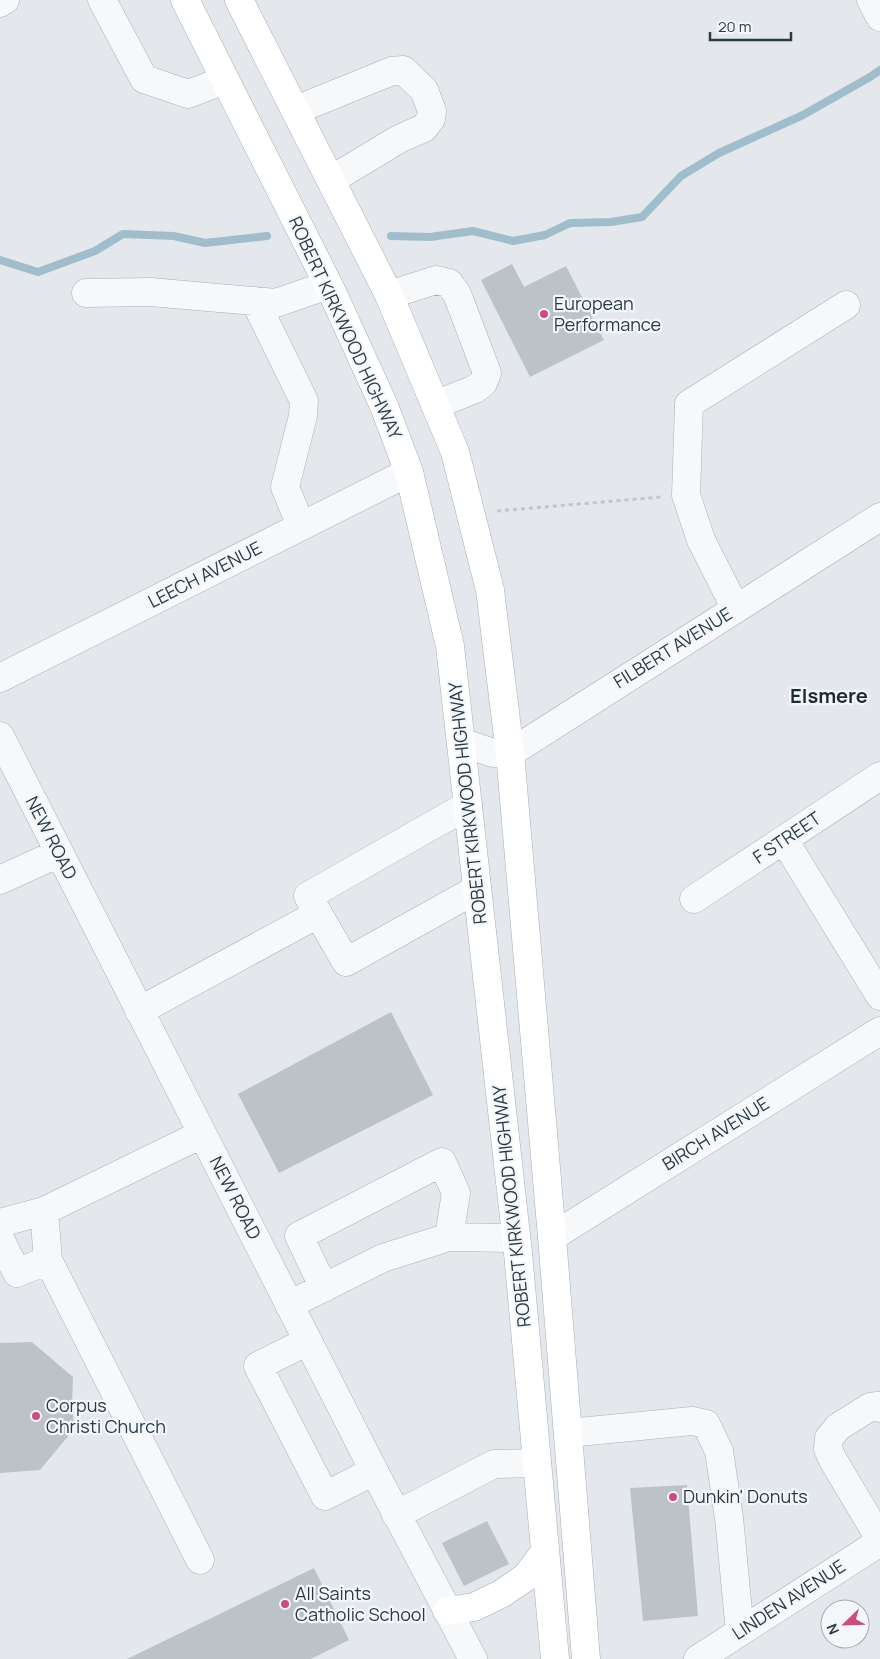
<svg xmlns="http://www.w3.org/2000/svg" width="880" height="1659" font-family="Manrope,sans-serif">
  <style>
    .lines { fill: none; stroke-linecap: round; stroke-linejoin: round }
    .stream { stroke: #a0bdcb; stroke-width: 8 }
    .building { fill: #bbc3c9 }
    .minor-casing { stroke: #a9b0b6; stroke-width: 29 }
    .major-casing { stroke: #a3afb7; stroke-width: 29 }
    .path { stroke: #c2c6cb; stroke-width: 3; stroke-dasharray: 4 4; stroke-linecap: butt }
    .minor { stroke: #f7f8fa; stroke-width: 28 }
    .major { stroke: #fff; stroke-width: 28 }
    .poi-dot { fill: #ce4c7a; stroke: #f4f7f9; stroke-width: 2 }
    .labels { text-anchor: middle; stroke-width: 4.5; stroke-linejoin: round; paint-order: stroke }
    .poi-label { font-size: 18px; fill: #2b3944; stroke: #f4f7f9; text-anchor: start }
    .street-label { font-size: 18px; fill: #2b3944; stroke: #f4f7f9 }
    .quarter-label { font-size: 20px; font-weight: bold; fill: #1d2a35; stroke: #f4f7f9 }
  </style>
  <rect width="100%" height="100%" fill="#e4e8ec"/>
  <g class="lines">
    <path class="stream" d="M391 236 430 237 473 231 513 241 545 235 570 223 611 222 642 217 681 176 719 153 803 115 870 77 880 70
      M0 260 38 272 95 251 123 234 174 236 205 243 267 236"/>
  </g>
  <path class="building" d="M512 264 524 287 566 266 604 340 530 377 481 280Z
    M391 1012 433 1095 279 1173 238 1094Z
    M32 1342 73 1377 72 1403 74 1429 40 1470 0 1473V1343Z
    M687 1485 698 1616 643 1621 630 1488Z
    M487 1521 509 1564 464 1586 442 1543Z
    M314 1568 349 1640 311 1659H127Z"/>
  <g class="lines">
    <g class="minor-casing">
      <path id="minor" d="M102 0 144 79 188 94 225 80
        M871 0 880 17
        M0 3 5 0
        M296 110 392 71 403 70 424 90 432 111 431 119 424 128 399 139 331 180
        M86 293 150 292 276 303 328 285
        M389 295 436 280 449 283 457 294 487 373 483 383 475 389 435 405
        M255 301 304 401 303 416 285 487 301 526
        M736 609 701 540 686 495 689 404 846 305
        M0 678 409 472
        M0 736 374 1471 473 1659
        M461 742 493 753H510L880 517
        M468 805 308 896 346 962 477 889
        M784 840 880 996
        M0 880 59 853
        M694 899 880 776
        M139 1011 318 914
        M44 1211 48 1260
        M0 1223 44 1211 202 1134
        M552 1237 880 1031
        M0 1239 17 1273 48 1260 200 1560
        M324 1288 299 1236 442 1162 456 1193 449 1237
        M289 1305 383 1258 449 1237 516 1238
        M308 1341 258 1366 325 1496 374 1471
        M880 1408 878 1406 870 1407 838 1427 829 1438 828 1449 833 1460 880 1539
        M568 1433 692 1421 706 1424 719 1451 729 1518 740 1632
        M396 1515 494 1464 537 1463
        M698 1659 880 1542"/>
    </g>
    <g class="major-casing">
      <path id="major" d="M185 0 332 292 384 406 409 472 450 646 518 1253 555 1659
        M239 0 389 295 455 452 490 590 510 753 552 1237 586 1659
        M447 1611 474 1607 501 1594 526 1577 545 1552"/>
    </g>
    <path class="path" d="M497 511 661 497"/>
    <use href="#minor" class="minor"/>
    <use href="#major" class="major"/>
  </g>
  <g class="poi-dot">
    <circle cx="544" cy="314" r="5"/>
    <circle cx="36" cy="1416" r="5"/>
    <circle cx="673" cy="1497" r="5"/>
    <circle cx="285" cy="1604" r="5"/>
  </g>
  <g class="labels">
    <g class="poi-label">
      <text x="554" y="310">European<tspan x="554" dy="21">Performance</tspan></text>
      <text x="46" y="1412">Corpus<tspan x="46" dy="21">Christi Church</tspan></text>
      <text x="683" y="1503">Dunkin' Donuts</text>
      <text x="295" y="1600">All Saints<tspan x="295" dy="21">Catholic School</tspan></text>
    </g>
    <g class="street-label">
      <text transform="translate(345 328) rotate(65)" y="6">ROBERT KIRKWOOD HIGHWAY</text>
      <text transform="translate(205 575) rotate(-27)" y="6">LEECH AVENUE</text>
      <text transform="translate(673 648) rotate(-32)" y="6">FILBERT AVENUE</text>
      <text transform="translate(468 803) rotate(-96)" y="6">ROBERT KIRKWOOD HIGHWAY</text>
      <text transform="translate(51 838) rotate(63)" y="6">NEW ROAD</text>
      <text transform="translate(787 838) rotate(-34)" y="6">F STREET</text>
      <text transform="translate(716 1134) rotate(-32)" y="6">BIRCH AVENUE</text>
      <text transform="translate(235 1198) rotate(63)" y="6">NEW ROAD</text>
      <text transform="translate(512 1206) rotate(-96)" y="6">ROBERT KIRKWOOD HIGHWAY</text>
      <text transform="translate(789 1600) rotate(-33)" y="6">LINDEN AVENUE</text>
    </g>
    <g class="quarter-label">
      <text x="829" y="703">Elsmere</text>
    </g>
  </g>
  <g transform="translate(845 1624) rotate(247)"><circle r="24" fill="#f4f7f9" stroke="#a4abb1"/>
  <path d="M0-4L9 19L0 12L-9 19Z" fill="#ce4c7a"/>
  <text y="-8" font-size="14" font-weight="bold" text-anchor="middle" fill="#2b3944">N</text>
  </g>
  <path d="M710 32v8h81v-8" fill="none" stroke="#2b3944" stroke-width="2.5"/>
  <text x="718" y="32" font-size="15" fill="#2b3944" stroke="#f4f7f9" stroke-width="4" paint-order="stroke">20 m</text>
</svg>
